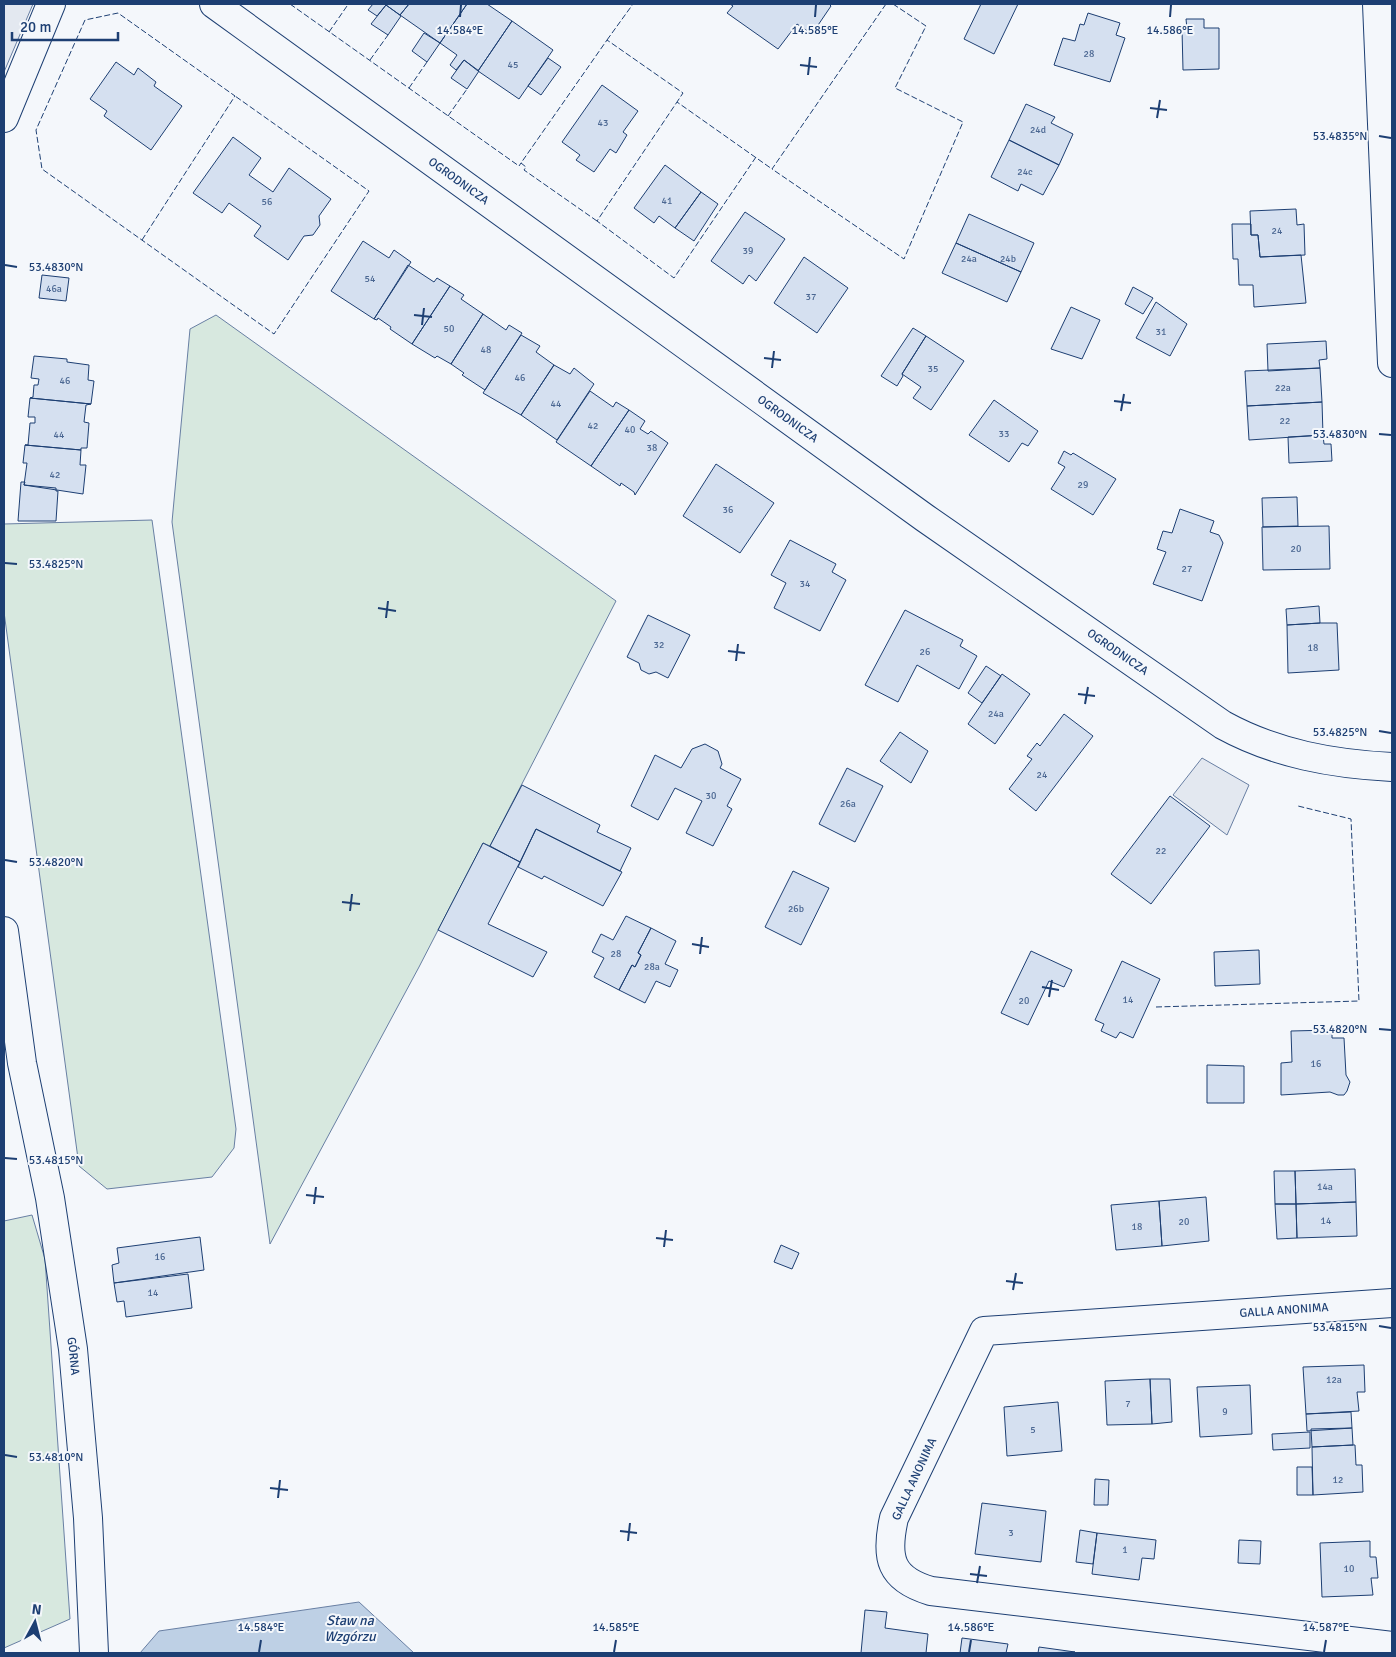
<svg xmlns="http://www.w3.org/2000/svg" width="1396" height="1657" font-family="Signika,sans-serif">
  <style>
    .green { fill: #d7e8df; stroke: #687fa3 }
    .parking { fill: #e3e8f0; stroke: #687fa3 }
    .water { fill: #bed0e5; stroke: #687fa3 }
    .building { fill: #d5e0f0; stroke: #1d3f73 }
    .lines { fill: none; stroke-linecap: round; stroke-linejoin: round }
    .minor-casing { stroke: #1d3f73; stroke-width: 30 }
    .tertiary-casing { stroke: #1d3f73; stroke-width: 30 }
    .minor { stroke: #f4f7fb; stroke-width: 28 }
    .tertiary { stroke: #f4f7fb; stroke-width: 28 }
    .fence { stroke: #1d3f73; stroke-width: 1; stroke-dasharray: 6 2.5; stroke-linecap: butt }
    .ticks { fill: none; stroke: #1d3f73; stroke-width: 2 }
    .labels { text-anchor: middle; stroke-width: 4; stroke-linejoin: round; paint-order: stroke }
    .number-label { font-size: 10px; fill: #4b6792 }
    .street-label { font-size: 12px; fill: #1d3f73; stroke: #f4f7fb }
    .water-label { font-size: 14px; font-style: italic; fill: #1d3f73; stroke: #f4f7fb }
    .ticks-label { font-size: 12px; text-anchor: middle; fill: #1d3f73; stroke: #f4f7fb; stroke-width: 4; stroke-linejoin: round; paint-order: stroke }
  </style>
  <rect width="100%" height="100%" fill="#f4f7fb"/>
  <path class="green" d="M216 315 616 601 490 846 483 843 419 967 270 1244 172 522 190 329Z
    M152 520 236 1129 234 1148 212 1177 107 1189 79 1166 4 612V524Z
    M32 1215 45 1259 70 1619 4 1648V1221Z"/>
  <path class="parking" d="M4 4H33L4 72Z
    M1202 758 1249 785 1227 835 1173 795Z"/>
  <path class="water" d="M359 1602 414 1653H140L159 1631Z"/>
  <path class="building" d="M373 4H409L400 15 386 5 377 16 368 10Z
    M409 4H467L440 43 400 15Z
    M467 4H487L512 21 478 71 464 60 456 70 450 65 457 55 440 43Z
    M730 4H829L831 6 812 34 797 24 778 49 727 13 733 6Z
    M981 4H1018L994 54 964 39Z
    M386 5 401 16 388 35 371 24Z
    M1088 13 1120 23 1116 35 1125 38 1110 82 1054 65 1063 38 1075 41 1080 24 1084 25Z
    M1186 19H1204V28H1219V69L1183 70 1182 29H1187Z
    M512 21 553 50 519 99 478 71Z
    M424 33 440 43 427 62 412 51Z
    M548 58 561 67 541 95 528 86Z
    M464 60 479 71 467 89 451 78Z
    M116 62 134 75 138 68 156 82 154 86 182 106 151 150 104 116 107 111 90 99Z
    M602 85 638 111 623 132 627 135 616 153 610 149 594 172 576 160 580 155 562 142Z
    M1026 104 1055 117 1051 123 1073 134 1059 165 1009 140Z
    M233 137 261 158 249 175 273 192 289 168 331 199 319 216 320 225 313 235 304 236 288 260 254 236 261 226 229 203 222 213 193 193Z
    M1009 140 1059 165 1043 195 1021 184 1018 191 991 177Z
    M665 165 701 192 675 228 659 216 654 223 634 208Z
    M701 192 718 204 694 241 675 228Z
    M1296 209 1297 225 1304 224 1305 255 1260 257 1258 235H1251L1250 211Z
    M745 212 785 239 756 281 749 275 743 284 711 261Z
    M969 214 1034 243 1021 272 956 243Z
    M1232 224H1251V235H1258L1260 257 1301 255 1306 303 1254 307 1253 285H1239L1238 259H1233Z
    M363 241 389 258 394 250 411 262 374 319 331 291Z
    M956 243 1021 272 1007 302 942 273Z
    M804 257 848 288 817 333 774 303Z
    M408 265 434 282 437 278 450 286 412 344 390 329 391 327 378 318 377 320 374 319Z
    M42 275 69 278 66 301 39 298Z
    M450 286 464 295 461 299 483 314 451 364 437 356 435 358 412 344Z
    M1133 287 1153 298 1143 314 1125 304Z
    M1156 302 1187 324 1170 356 1136 338Z
    M1071 307 1100 320 1082 359 1051 349Z
    M483 314 506 330 509 325 522 333 485 390 462 375 464 373 451 364Z
    M913 328 926 336 902 374 903 376 897 386 881 376Z
    M521 335 540 346 536 352 554 365 521 415 483 393Z
    M926 336 964 361 931 410 913 398 921 387 902 374Z
    M1326 341 1327 359 1319 360 1320 368 1268 371 1267 344Z
    M34 356 67 359V362L89 365 88 380 94 381 91 404 30 398 33 397 34 385H38L39 379 31 378Z
    M554 365 570 374 574 368 594 384 557 440 521 415Z
    M1320 368 1322 402 1247 406 1245 371Z
    M590 391 613 407 616 402 629 410 591 466 556 442Z
    M30 398 91 404 86 405 84 422 89 423 87 448H81V450L25 445H28L30 423H35V417H28Z
    M994 400 1038 431 1028 446 1022 443 1009 462 969 435Z
    M1322 402 1323 435 1249 440 1247 406Z
    M629 410 645 421 640 429 648 434 651 431 668 443 635 495 634 492 621 483 620 486 591 466Z
    M1323 435 1324 444H1331L1332 461 1289 463 1288 437Z
    M25 445 81 450 80 465H86L83 494 24 485 27 463H23Z
    M1064 451 1071 455 1073 453 1116 479 1093 515 1051 489 1065 467 1058 463Z
    M716 464 774 503 740 553 683 516Z
    M21 482H25L24 485 56 488V491H58L56 521H18Z
    M1297 497 1298 526 1263 527 1262 498Z
    M1180 509 1214 521 1210 532 1219 535 1223 543 1202 601 1153 584 1166 552 1157 549 1163 531 1172 533Z
    M1329 526 1330 569 1263 570 1262 527Z
    M790 540 836 564 832 572 846 580 820 631 774 608 786 583 771 575Z
    M1319 606 1320 623 1287 625 1286 609Z
    M905 610 963 640 960 646 977 656 959 689 917 665 898 702 865 685Z
    M648 615 690 635 668 678 656 672 649 674 641 670 639 663 627 657Z
    M1320 623H1337L1339 670 1288 673 1287 625Z
    M986 666 1001 676 982 703 968 693Z
    M1002 674 1030 694 995 744 968 724Z
    M1064 714 1093 736 1036 811 1009 789 1032 759 1027 756 1037 743 1040 746Z
    M900 732 928 751 911 783 880 761Z
    M705 744 718 751 722 764 720 768 741 779 727 806 732 809 713 846 686 833 702 801 675 788 658 820 631 806 655 755 681 768 692 749Z
    M847 768 883 786 855 842 819 824Z
    M522 785 600 825 597 832 631 848 620 871 536 829 520 862 490 846Z
    M1170 796 1210 826 1151 904 1111 874Z
    M536 829 622 872 603 906 544 876 542 879 518 867Z
    M483 843 520 862 488 924 547 952 533 977 438 930Z
    M793 871 829 888 801 945 765 927Z
    M626 916 651 928 638 953 641 955 635 967 632 965 619 990 594 977 604 958 592 952 601 934 613 940Z
    M651 928 676 941 665 964 678 970 670 987 656 981 645 1003 619 990 632 965 635 967 641 955 638 953Z
    M1259 950 1260 984 1215 986 1214 952Z
    M1031 951 1072 970 1064 987 1049 981 1028 1025 1001 1013Z
    M1122 961 1160 979 1133 1038 1120 1032 1116 1038 1101 1031 1104 1024 1095 1020Z
    M1332 1030V1038H1344L1346 1075 1350 1082 1347 1091 1344 1095H1338L1330 1092 1281 1095V1063L1292 1062 1291 1031Z
    M1207 1065 1244 1066V1103H1207Z
    M1355 1169 1356 1202 1296 1204 1295 1171Z
    M1274 1171H1295L1296 1204H1275Z
    M1206 1197 1209 1241 1162 1246 1159 1201Z
    M1159 1201 1162 1246 1116 1250 1111 1205Z
    M1356 1202 1357 1236 1297 1238 1296 1204Z
    M1275 1204H1296L1297 1238 1277 1239Z
    M200 1237 204 1270 114 1283 112 1265 119 1263 117 1248Z
    M781 1245 799 1253 792 1269 774 1262Z
    M188 1274 192 1308 126 1317 124 1301 117 1302 114 1283Z
    M1364 1365 1365 1392H1357L1359 1411 1306 1414 1303 1367Z
    M1150 1379 1152 1424 1107 1425 1105 1381Z
    M1150 1379H1170L1172 1422 1152 1424Z
    M1250 1385 1252 1434 1200 1437 1197 1387Z
    M1058 1402 1062 1451 1007 1456 1004 1407Z
    M1351 1412 1352 1428 1307 1431 1306 1414Z
    M1352 1428 1353 1445 1312 1447 1311 1429Z
    M1310 1432V1448L1273 1450 1272 1434Z
    M1353 1445H1355L1356 1465H1362L1363 1492 1313 1495 1312 1447Z
    M1297 1467H1312L1313 1495H1297Z
    M1095 1479 1109 1480 1108 1505H1094Z
    M982 1503 1046 1511 1041 1562 975 1554Z
    M1080 1530 1097 1533 1093 1564 1076 1562Z
    M1097 1533 1156 1540 1154 1559 1142 1558 1139 1580 1092 1574Z
    M1239 1540 1261 1541 1260 1564 1238 1563Z
    M1370 1541V1557H1376L1378 1578H1371L1373 1595 1322 1597 1320 1543Z
    M865 1610 887 1612 885 1628 928 1634 926 1653H861Z
    M962 1638 1008 1644 1006 1653H960Z
    M1039 1647 1075 1652 1038 1653Z"/>
  <g class="lines">
    <g class="minor-casing">
      <g id="minor">
        <path id="s1" d="M214 4 925 518 1223 725C1276 754 1333 764 1392 767"/>
        <path d="M4 118 51 4"/>
        <path id="s2" d="M4 931 22 1063 50 1198 73 1349 88 1518 94 1653"/>
        <path d="M1392 1303 984 1331 894 1518C885 1558 890 1579 931 1591L1392 1646"/>
      </g>
    </g>
    <g class="tertiary-casing">
      <path id="tertiary" d="M1377 4 1392 363"/>
    </g>
    <use href="#minor" class="minor"/>
    <use href="#tertiary" class="tertiary"/>
    <path class="fence" d="M290 4 519 166 521 163
      M886 4 772 169 904 259 963 122 895 88 926 26 893 4
      M329 32 347 6
      M607 40 633 4
      M370 60 388 35
      M409 88 427 62
      M448 116 467 89
      M756 157 674 278 597 221 677 102 772 169
      M597 221 524 170 526 167 521 163 607 40 683 93 677 102
      M142 240 235 96 118 13 85 20 36 130 42 169 274 334 369 191 235 96
      M1156 1007 1359 1001 1351 819 1298 806"/>
  </g>
  <path class="ticks" d="M460 17 461 5M815 17 816 5M1170 17 1171 5M800 65 817 67M808 75 810 57M1150 108 1167 110M1157 118 1160 100M1379 136 1391 138M5 265 17 267M414 315 432 317M422 325 424 308M764 358 781 360M772 368 774 351M1114 401 1131 403M1121 411 1124 394M1379 434 1391 435M5 563 17 564M378 608 396 611M386 618 388 601M728 651 745 653M736 661 738 644M1078 694 1095 696M1085 704 1088 687M1379 731 1391 733M5 860 17 862M342 902 360 904M350 911 352 894M692 944 709 947M700 954 702 937M1042 987 1059 990M1049 997 1052 980M1379 1029 1391 1030M5 1158 17 1159M306 1195 324 1197M314 1204 316 1187M656 1238 673 1240M664 1247 666 1230M1006 1281 1023 1283M1013 1290 1016 1273M1379 1326 1391 1328M5 1455 17 1457M270 1488 288 1490M278 1498 280 1480M620 1531 637 1533M628 1541 630 1523M970 1574 987 1576M977 1583 980 1566M259 1652 261 1640M614 1652 616 1640M969 1652 971 1640M1324 1652 1326 1640"/>
  <g class="labels">
    <g class="number-label">
      <text x="1089" y="57">28</text>
      <text x="513" y="68">45</text>
      <text x="603" y="126">43</text>
      <text x="1038" y="133">24d</text>
      <text x="1025" y="175">24c</text>
      <text x="667" y="204">41</text>
      <text x="267" y="205">56</text>
      <text x="1277" y="234">24</text>
      <text x="748" y="254">39</text>
      <text x="969" y="262">24a</text>
      <text x="1008" y="262">24b</text>
      <text x="370" y="282">54</text>
      <text x="54" y="292">46a</text>
      <text x="811" y="300">37</text>
      <text x="449" y="332">50</text>
      <text x="1161" y="335">31</text>
      <text x="486" y="353">48</text>
      <text x="933" y="372">35</text>
      <text x="520" y="381">46</text>
      <text x="65" y="384">46</text>
      <text x="1283" y="391">22a</text>
      <text x="556" y="407">44</text>
      <text x="1285" y="424">22</text>
      <text x="593" y="429">42</text>
      <text x="630" y="433">40</text>
      <text x="1004" y="437">33</text>
      <text x="59" y="438">44</text>
      <text x="652" y="451">38</text>
      <text x="55" y="478">42</text>
      <text x="1083" y="488">29</text>
      <text x="728" y="513">36</text>
      <text x="1296" y="552">20</text>
      <text x="1187" y="572">27</text>
      <text x="805" y="587">34</text>
      <text x="659" y="648">32</text>
      <text x="1313" y="651">18</text>
      <text x="925" y="655">26</text>
      <text x="996" y="717">24a</text>
      <text x="1042" y="778">24</text>
      <text x="711" y="799">30</text>
      <text x="848" y="807">26a</text>
      <text x="1161" y="854">22</text>
      <text x="796" y="912">26b</text>
      <text x="616" y="957">28</text>
      <text x="652" y="970">28a</text>
      <text x="1128" y="1003">14</text>
      <text x="1024" y="1004">20</text>
      <text x="1316" y="1067">16</text>
      <text x="1325" y="1190">14a</text>
      <text x="1326" y="1224">14</text>
      <text x="1184" y="1225">20</text>
      <text x="1137" y="1230">18</text>
      <text x="160" y="1260">16</text>
      <text x="153" y="1296">14</text>
      <text x="1334" y="1383">12a</text>
      <text x="1128" y="1407">7</text>
      <text x="1225" y="1415">9</text>
      <text x="1033" y="1433">5</text>
      <text x="1338" y="1483">12</text>
      <text x="1011" y="1536">3</text>
      <text x="1125" y="1553">1</text>
      <text x="1349" y="1572">10</text>
    </g>
    <g class="street-label">
      <text dy="4" stroke="none"><textPath href="#s1" startOffset="302">OGRODNICZA</textPath></text>
      <text dy="4" stroke="none"><textPath href="#s1" startOffset="708">OGRODNICZA</textPath></text>
      <text dy="4" stroke="none"><textPath href="#s1" startOffset="1112">OGRODNICZA</textPath></text>
      <text transform="translate(1284 1310) rotate(-4)" y="4">GALLA ANONIMA</text>
      <text dy="4" stroke="none"><textPath href="#s2" startOffset="431">GÓRNA</textPath></text>
      <text transform="translate(914 1479) rotate(-65)" y="4">GALLA ANONIMA</text>
    </g>
    <g class="water-label">
      <text x="350" y="1625">Staw na<tspan x="350" dy="16">Wzgórzu</tspan></text>
    </g>
  </g>
  <g class="ticks-label">
    <text x="460" y="34">14.584°E</text>
    <text x="815" y="34">14.585°E</text>
    <text x="1170" y="34">14.586°E</text>
    <text x="1340" y="140">53.4835°N</text>
    <text x="56" y="271">53.4830°N</text>
    <text x="1340" y="438">53.4830°N</text>
    <text x="56" y="568">53.4825°N</text>
    <text x="1340" y="736">53.4825°N</text>
    <text x="56" y="866">53.4820°N</text>
    <text x="1340" y="1033">53.4820°N</text>
    <text x="56" y="1164">53.4815°N</text>
    <text x="1340" y="1331">53.4815°N</text>
    <text x="56" y="1461">53.4810°N</text>
    <text x="261" y="1631">14.584°E</text>
    <text x="616" y="1631">14.585°E</text>
    <text x="971" y="1631">14.586°E</text>
    <text x="1326" y="1631">14.587°E</text>
  </g>
  <rect width="1396" height="1657" fill="none" stroke="#1d3f73" stroke-width="10"/>
  <g transform="translate(35 1622) rotate(7)" stroke="#f4f7fb" stroke-width="4" paint-order="stroke">
  <path d="M0-4L9 19L0 12L-9 19Z" fill="#1d3f73"/>
  <text y="-8" font-size="14" font-weight="bold" text-anchor="middle" fill="#1d3f73">N</text>
  </g>
  <path d="M12 32v8h106v-8" fill="none" stroke="#1d3f73" stroke-width="2.5"/>
  <text x="20" y="32" font-size="15" fill="#1d3f73" stroke="#f4f7fb" stroke-width="4" paint-order="stroke">20 m</text>
</svg>
